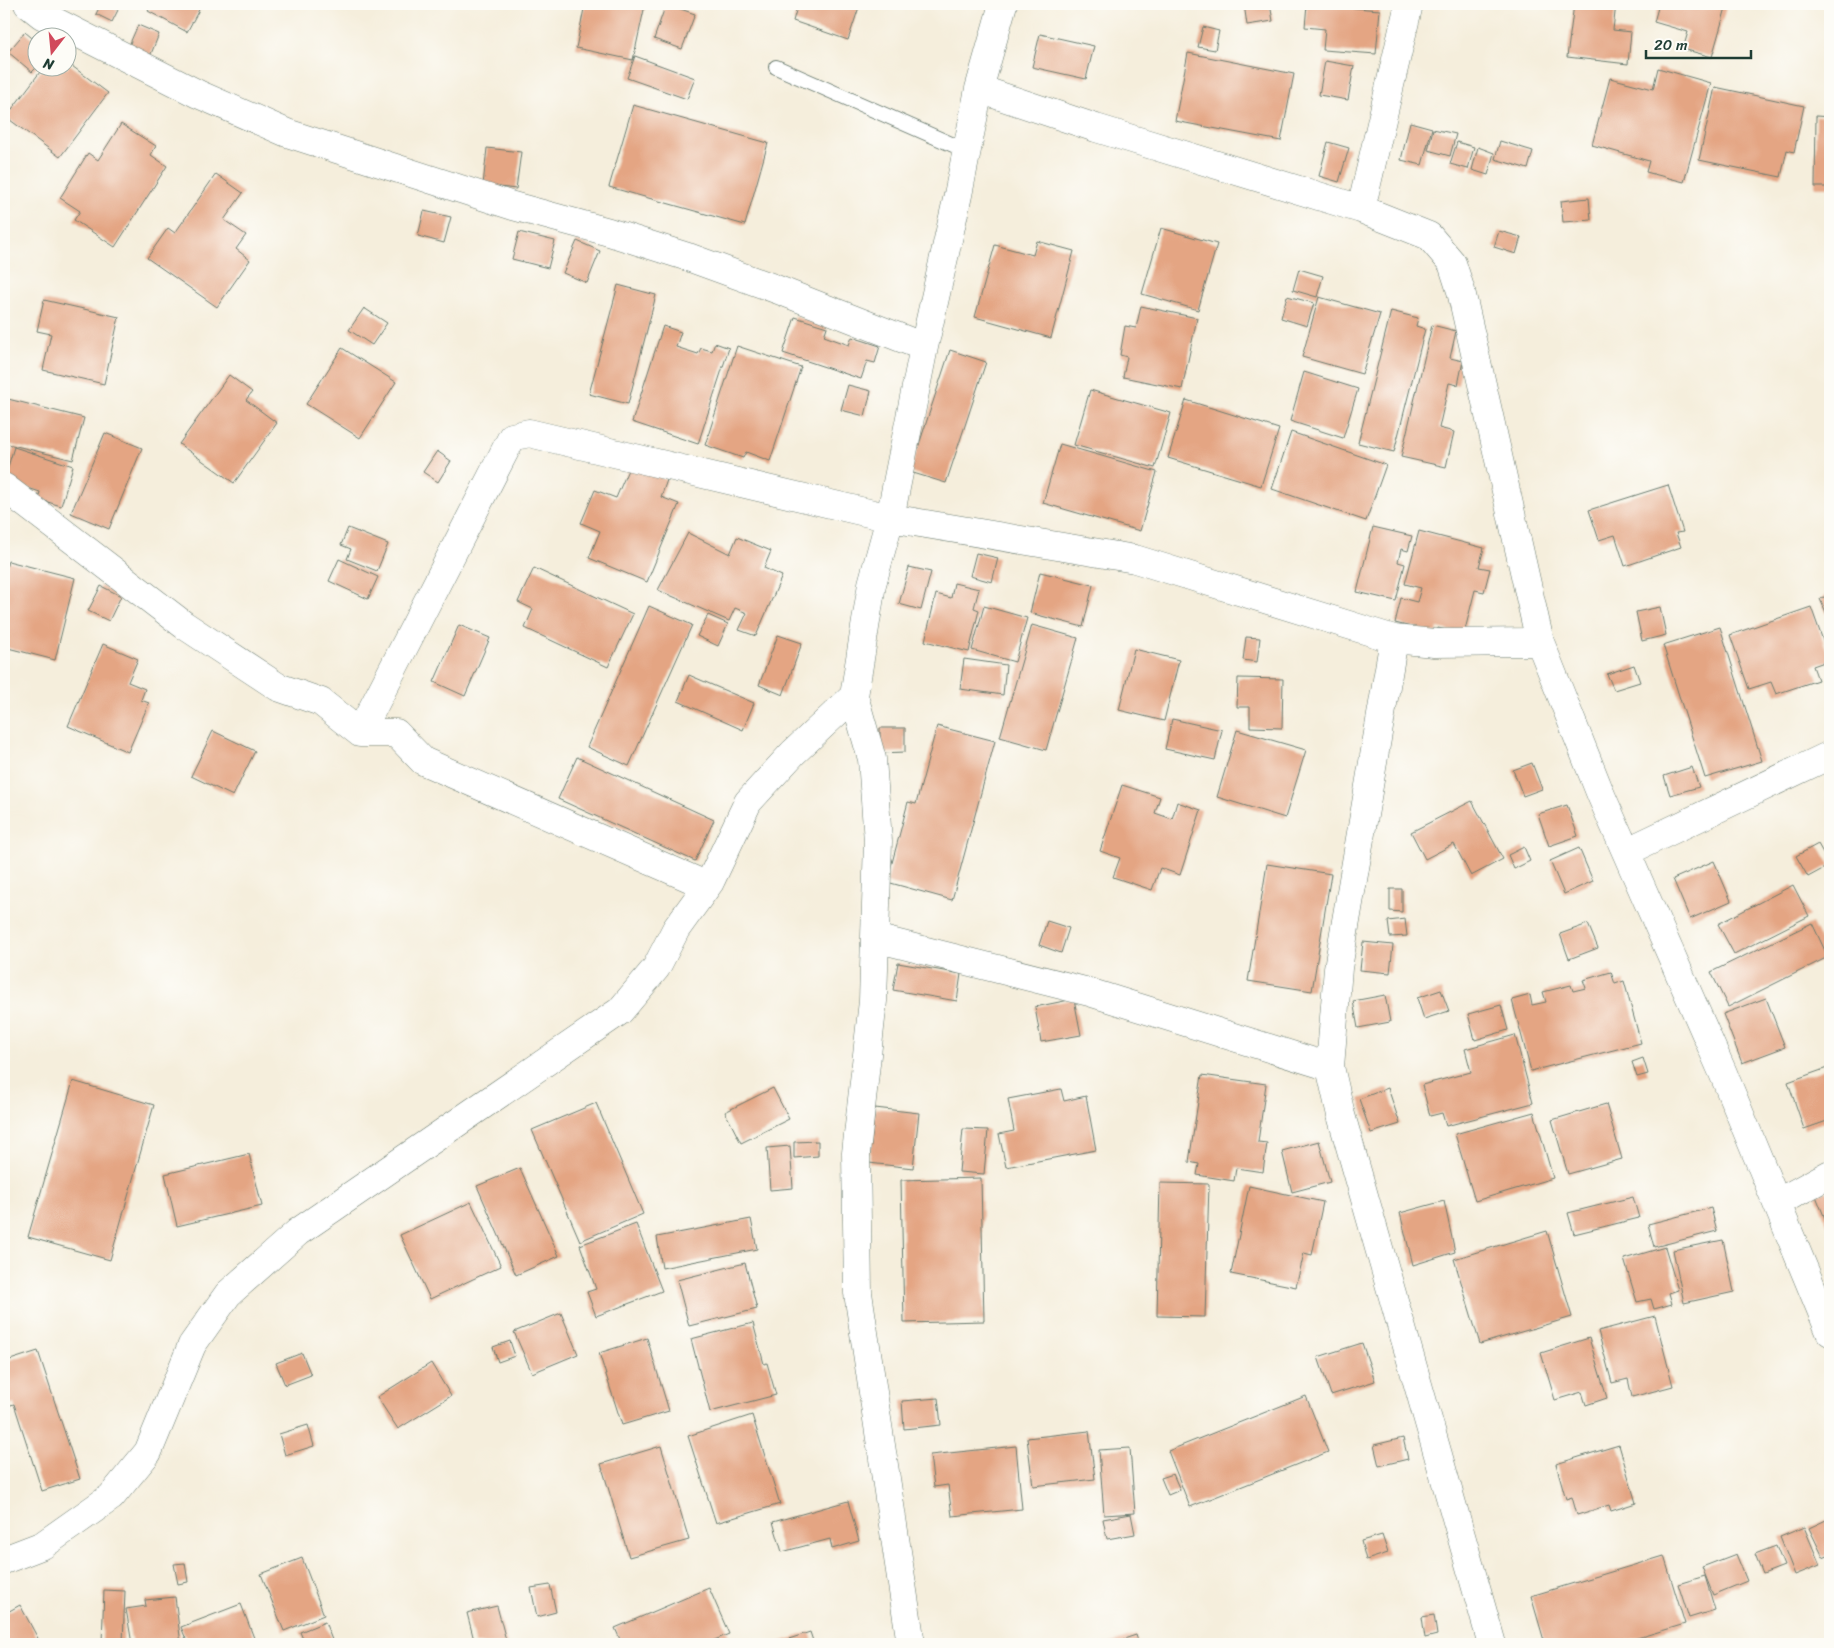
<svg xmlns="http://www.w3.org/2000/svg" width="1834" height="1648" font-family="Sriracha,sans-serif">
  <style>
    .building { fill: #e4a583 }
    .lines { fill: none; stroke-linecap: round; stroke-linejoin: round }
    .lane-casing { stroke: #6a7b6f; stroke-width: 16 }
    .street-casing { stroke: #6a7b6f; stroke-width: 29 }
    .lane { stroke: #fff; stroke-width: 14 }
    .street { stroke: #fff; stroke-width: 28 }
  </style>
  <rect width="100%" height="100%" fill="#fdfcf7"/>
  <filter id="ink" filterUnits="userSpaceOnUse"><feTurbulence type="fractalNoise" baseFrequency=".02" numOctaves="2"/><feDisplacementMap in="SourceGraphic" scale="10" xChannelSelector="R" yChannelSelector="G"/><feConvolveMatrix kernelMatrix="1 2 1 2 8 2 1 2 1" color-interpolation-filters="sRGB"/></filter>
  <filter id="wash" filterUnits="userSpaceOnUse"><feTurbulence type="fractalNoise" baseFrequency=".0096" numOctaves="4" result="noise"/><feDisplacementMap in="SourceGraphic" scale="20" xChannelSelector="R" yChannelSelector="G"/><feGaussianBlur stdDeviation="1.12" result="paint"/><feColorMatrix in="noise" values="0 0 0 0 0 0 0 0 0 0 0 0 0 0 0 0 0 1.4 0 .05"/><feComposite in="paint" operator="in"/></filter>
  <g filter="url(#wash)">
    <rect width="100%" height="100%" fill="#f5eedc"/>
    <g id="blocks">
      <path class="building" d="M101 4H106L118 10 112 22 96 14Z
        M152 4H202L187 32 148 11Z
        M585 4H637L645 5 633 60 576 48Z
        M666 4 695 14 682 49 654 39Z
        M798 4H860L848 40 793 21Z
        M1244 4H1270L1273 21 1247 25Z
        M1307 4 1380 10 1376 54 1323 50 1325 29 1305 27Z
        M1574 4H1616L1613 30 1631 32 1628 64 1567 57Z
        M1659 4H1727L1712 57 1683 49 1688 32 1654 22Z
        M138 25 159 34 149 59 127 50Z
        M1203 27 1219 31 1215 50 1198 47Z
        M25 32 38 43V66L32 72 8 52Z
        M1040 34 1094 46 1086 79 1032 67Z
        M1188 53 1294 74 1281 141 1175 121Z
        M635 56 695 78 687 99 627 78Z
        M1325 61 1354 66 1348 100 1319 95Z
        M68 63 108 93 60 157 6 117 43 68H68Z
        M1658 68 1711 83 1684 182 1646 172 1649 161 1592 145 1610 78 1653 89Z
        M1715 87 1804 106 1794 152 1787 150 1781 177 1699 160Z
        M633 105 768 143 745 225 609 187Z
        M1816 116 1830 117V187H1815Z
        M1410 122 1432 128 1422 165 1401 160Z
        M121 124 156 146 151 155 167 166 115 247 74 220 80 211 60 198 88 153 98 160Z
        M1433 129 1456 134 1450 156 1428 150Z
        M1500 141 1533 151 1528 169 1495 159Z
        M1328 142 1349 148 1339 182 1319 176Z
        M1457 142 1474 147 1468 169 1450 164Z
        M1478 147 1494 153 1488 175 1472 170Z
        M487 148 521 152 516 189 483 185Z
        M216 174 243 193 224 220 246 235 236 249 250 260 217 307 147 258 168 228 175 233Z
        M1589 198 1591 220 1563 222 1561 201Z
        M424 211 451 217 444 243 418 236Z
        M1161 228 1217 244 1198 310 1142 294Z
        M1499 231 1521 237 1516 254 1494 247Z
        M519 232 555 241 548 268 512 259Z
        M577 241 600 251 587 283 563 273Z
        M1037 241 1074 251 1051 338 975 317 995 245 1033 255Z
        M1299 269 1323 276 1317 297 1293 290Z
        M618 285 656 295 628 404 589 394Z
        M1287 296 1314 303 1307 326 1281 318Z
        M1319 297 1380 314 1362 374 1302 357Z
        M44 300 119 317 104 384 43 370 51 334 37 331Z
        M1141 306 1197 318 1182 389 1123 377 1127 357 1120 355 1125 326 1136 328Z
        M364 308 387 323 372 345 349 330Z
        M1391 311 1418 318 1416 326 1425 329 1394 452 1358 443Z
        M795 317 827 327 824 336 849 345 852 337 880 346 875 363 867 361 861 379 783 353Z
        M1432 325 1456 331 1450 358 1463 361 1458 385 1449 383 1439 428 1454 432 1446 467 1401 457Z
        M663 326 681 332 676 347 698 354 701 348 712 351 715 343 729 348 698 444 632 422Z
        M737 346 801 367 770 461 746 452 743 458 705 445Z
        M342 348 396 382 360 438 306 404Z
        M950 350 986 362 946 483 910 472Z
        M1304 372 1358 389 1343 438 1290 421Z
        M229 375 252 392 246 400 277 423 234 483 179 444Z
        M848 385 871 391 865 416 841 410Z
        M1090 390 1171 413 1155 468 1074 445Z
        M4 398 84 418 73 460 4 443Z
        M1186 400 1279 429 1261 486 1168 458Z
        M1291 432 1386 465 1366 521 1272 489Z
        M105 433 142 448 109 529 71 513Z
        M1060 444 1157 472 1140 531 1043 503Z
        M14 447 73 466 61 506 38 499 40 492 4 480Z
        M437 451 451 461 438 482 423 472Z
        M630 465 667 480 661 497 679 504 647 582 589 558 600 531 581 523 595 490 616 498Z
        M1668 485 1683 532 1676 533 1681 547 1625 566 1615 535 1599 540 1589 510Z
        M1373 527 1412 536 1408 551 1401 549 1398 562 1405 564 1396 601 1357 592Z
        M348 528 388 544 377 571 347 559 351 549 341 545Z
        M1419 531 1484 548 1479 567 1490 569 1484 592 1475 590 1464 634 1438 628 1436 633 1395 623 1401 598 1417 602 1421 588 1405 584Z
        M688 533 730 554 737 537 771 551 764 568 782 576 756 636 739 630 747 613 735 608 729 621 658 590Z
        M976 553 998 558 992 582 970 576Z
        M339 559 378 577 368 599 329 581Z
        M8 561 75 578 55 660 4 647V576Z
        M909 567 931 572 921 610 899 604Z
        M534 568 633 614 608 667 525 628 533 609 518 602Z
        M1040 572 1093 585 1083 627 1030 613Z
        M954 583 979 589 974 608 979 610 969 652 925 641 936 594 951 598Z
        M101 586 121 596 109 621 88 611Z
        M1830 594V621L1820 599Z
        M649 606 692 625 629 766 587 747Z
        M984 606 1027 618 1015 662 972 650Z
        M1660 607 1666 635 1642 641 1636 612Z
        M1811 607 1830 660 1813 666 1818 680 1776 694 1771 682 1749 689 1730 635Z
        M708 615 728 624 718 646 697 636Z
        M459 625 490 638 465 696 434 682Z
        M1032 625 1078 638 1046 750 1000 737Z
        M1720 627 1762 761 1705 778 1663 645Z
        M778 635 802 643 783 695 759 685Z
        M1246 637 1260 638 1257 662 1243 660Z
        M103 644 138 659 128 682 145 689 141 700 149 703 128 752 68 726Z
        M1134 649 1179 660 1164 721 1119 710Z
        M964 659 1006 665 1003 695 960 689Z
        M1634 665 1640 682 1614 690 1607 674Z
        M689 675 754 703 743 730 678 701Z
        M1238 678 1283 679 1282 728 1250 727V707H1237Z
        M1172 719 1222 730 1215 760 1165 749Z
        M937 726 995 741 952 900 887 882 908 802 916 804Z
        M880 728H905V752L880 753Z
        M1237 730 1306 750 1285 818 1217 797Z
        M213 731 255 751 233 796 191 776Z
        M577 757 714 820 695 861 558 799Z
        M1532 763 1542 789 1523 796 1513 770Z
        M1692 767 1699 787 1670 795 1664 776Z
        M1122 785 1160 797 1155 813 1172 819 1177 802 1201 810 1180 875 1160 868 1152 890 1113 877 1120 858 1100 851Z
        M1472 801 1503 859 1471 876 1454 844 1425 859 1411 832Z
        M1567 805 1578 836 1549 846 1538 814Z
        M1818 844 1830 865 1808 877 1796 856Z
        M1524 847 1530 861 1514 869 1508 855Z
        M1579 848 1593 881 1564 894 1550 861Z
        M1714 861 1731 901 1690 919 1673 879Z
        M1267 864 1331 874 1312 991 1248 981Z
        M1793 885 1809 916 1734 954 1718 924Z
        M1390 889H1402V912L1390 911Z
        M1405 919 1407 936 1390 937 1388 921Z
        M1047 921 1069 928 1061 953 1039 945Z
        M1812 923 1828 957 1728 1007 1711 972Z
        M1588 924 1598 948 1569 959 1560 934Z
        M1363 942 1393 945 1390 973 1360 970Z
        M898 963 961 974 957 1001 893 990Z
        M1611 972 1615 984 1624 981 1641 1043 1531 1071 1512 1000 1530 995 1532 1005 1546 1002 1543 992 1571 985 1573 991 1586 988 1583 980Z
        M1441 990 1449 1011 1424 1019 1417 998Z
        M1385 995 1390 1022 1358 1028 1353 1001Z
        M1766 998 1785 1047 1742 1063 1723 1014Z
        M1074 999 1081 1035 1041 1042 1035 1007Z
        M1501 1005 1508 1030 1475 1040 1468 1014Z
        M1515 1035 1533 1103 1446 1126 1442 1113 1430 1116 1422 1085 1471 1072 1465 1049Z
        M1643 1058 1648 1074 1637 1077 1632 1062Z
        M1830 1067V1120L1804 1129 1788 1082Z
        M1202 1075 1266 1084 1258 1142 1267 1143 1263 1172 1236 1168 1234 1181 1197 1175 1199 1164 1189 1162Z
        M73 1081 154 1105 110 1260 28 1237Z
        M773 1088 789 1119 741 1143 725 1112Z
        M1388 1088 1400 1124 1371 1133 1359 1099Z
        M1061 1089 1064 1101 1086 1096 1096 1150 1006 1167 999 1134 1014 1131 1008 1099Z
        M596 1103 643 1214 580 1241 532 1130Z
        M1606 1104 1622 1159 1568 1174 1552 1120Z
        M875 1108 919 1113 913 1168 869 1163Z
        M1534 1112 1553 1178 1475 1201 1455 1134Z
        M963 1129 988 1130 984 1174 959 1172Z
        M818 1141V1156L794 1158V1142Z
        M1319 1141 1330 1182 1292 1192 1282 1151Z
        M790 1146 793 1188 770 1190 767 1148Z
        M249 1154 262 1206 177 1226 165 1174Z
        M520 1168 559 1256 516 1275 477 1186Z
        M981 1178 984 1321 904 1323 901 1180Z
        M1160 1183 1209 1184 1205 1317 1157 1316Z
        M1249 1186 1323 1202 1312 1255 1304 1253 1296 1287 1231 1274Z
        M1830 1190V1231L1816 1196Z
        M1633 1197 1639 1218 1574 1234 1568 1213Z
        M1444 1201 1455 1252 1413 1265 1400 1213Z
        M471 1202 501 1266 430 1299 400 1235Z
        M1711 1208 1717 1231 1654 1247 1648 1224Z
        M751 1219 757 1249 662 1268 657 1237Z
        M636 1224 662 1291 596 1316 587 1292 596 1289 580 1245Z
        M1547 1231 1572 1317 1480 1344 1454 1259Z
        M1723 1240 1734 1292 1684 1303 1673 1250Z
        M1665 1247 1678 1290 1669 1293 1672 1304 1654 1309 1651 1299 1637 1302 1624 1259Z
        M745 1263 757 1309 689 1326 677 1280Z
        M561 1313 578 1354 532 1373 514 1332Z
        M1655 1316 1673 1386 1632 1397 1628 1379 1612 1383 1598 1331Z
        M753 1323 764 1364 767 1363 776 1395 710 1412 691 1339Z
        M647 1338 669 1411 622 1425 599 1353Z
        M1589 1338 1607 1398 1586 1405 1582 1392 1555 1400 1541 1353Z
        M510 1341 515 1356 498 1362 493 1347Z
        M1362 1343 1375 1381 1331 1395 1318 1357Z
        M38 1351 80 1479 42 1491 14 1404 4 1407V1362Z
        M302 1353 311 1375 285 1385 276 1363Z
        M431 1363 451 1396 398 1429 377 1397Z
        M1306 1396 1328 1452 1190 1507 1168 1451Z
        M938 1398 941 1425 904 1429 902 1401Z
        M752 1415 780 1504 716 1523 688 1436Z
        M308 1425 314 1446 285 1455 279 1434Z
        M1089 1431 1095 1479 1033 1486 1027 1438Z
        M1403 1438 1408 1459 1379 1466 1374 1445Z
        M1619 1445 1636 1503 1611 1511 1609 1505 1577 1515 1572 1497 1566 1499 1556 1464Z
        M661 1446 689 1540 629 1557 601 1464Z
        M1016 1446 1022 1509 952 1516 948 1485 934 1487 930 1455Z
        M1130 1448 1135 1513 1104 1515 1099 1450Z
        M1173 1474 1180 1490 1168 1495 1161 1478Z
        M848 1501 859 1541 832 1549 830 1539 782 1552 773 1522Z
        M1131 1514 1135 1534 1107 1539 1103 1519Z
        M1826 1520 1830 1528V1554L1823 1557 1809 1528Z
        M1804 1527 1820 1565 1795 1575 1780 1537Z
        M1382 1535 1388 1553 1366 1560 1361 1541Z
        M1776 1546 1784 1566 1763 1574 1755 1554Z
        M1736 1554 1747 1581 1713 1595 1702 1567Z
        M1664 1556 1685 1624 1617 1644H1545L1531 1596Z
        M302 1558 324 1615 284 1631 261 1574Z
        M185 1563 188 1582 178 1584 174 1564Z
        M1705 1576 1715 1610 1689 1618 1678 1584Z
        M550 1585 556 1612 537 1617 531 1588Z
        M709 1588 729 1634 705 1644H622L615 1628Z
        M104 1590 125 1591 123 1643 102 1642Z
        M175 1597 181 1644H132L126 1609 146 1606 145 1600Z
        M241 1604 254 1638 238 1644H188L181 1627Z
        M20 1605 41 1644H4V1614Z
        M497 1606 507 1644H475L467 1613Z
        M1434 1615 1437 1635 1425 1638 1422 1617Z
        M325 1622 332 1640 321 1644H305L300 1632Z
        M810 1632 814 1644H774Z
        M1136 1635 1139 1644H1109Z"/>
    </g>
  </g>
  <g filter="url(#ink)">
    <use href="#blocks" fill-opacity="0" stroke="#6a7b6f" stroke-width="1"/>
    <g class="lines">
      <g class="lane-casing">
        <path id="lane" d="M776 67 967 151"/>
      </g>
      <g class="street-casing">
        <path id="street" d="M28 4 42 15 198 94 287 133 513 206 609 232 688 257 776 289 924 347
          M979 89 1096 128 1361 209 1429 236 1452 263 1461 291 1540 642 1601 795 1723 1073 1830 1332
          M1361 209 1409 4
          M4 487 184 625 278 687 321 702 360 733
          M1626 852 1830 755
          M710 882 701 883 423 761 396 733H360L512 437 529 433 890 518 1135 559 1394 639
          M875 938 1089 992 1330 1067
          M1777 1203 1830 1174
          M4 1560 43 1545 111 1497 148 1452 192 1345 228 1294 298 1232 620 1011 656 968 676 929 710 882 748 802 793 753 854 696
          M911 1644 858 1293 856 1153 873 1001 878 841 872 759 854 696 872 584 890 518 924 347 958 195 979 89 1003 4
          M1492 1644 1341 1115 1330 1067 1338 968 1394 639 1434 643 1540 642"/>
      </g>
      <use href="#lane" class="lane"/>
      <use href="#street" class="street"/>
    </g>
  </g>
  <rect width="1834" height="1648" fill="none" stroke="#fdfcf7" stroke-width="20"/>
  <g transform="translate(52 52) rotate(196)"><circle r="24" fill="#fdfcf7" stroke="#a4b0a9"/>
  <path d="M0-4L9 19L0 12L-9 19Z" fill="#d1495b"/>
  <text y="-8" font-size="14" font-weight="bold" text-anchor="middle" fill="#1f3d34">N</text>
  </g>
  <path d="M1646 50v8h105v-8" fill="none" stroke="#1f3d34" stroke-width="2.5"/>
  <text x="1654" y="50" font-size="15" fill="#1f3d34" stroke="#fdfcf7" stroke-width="4" paint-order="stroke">20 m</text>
</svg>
